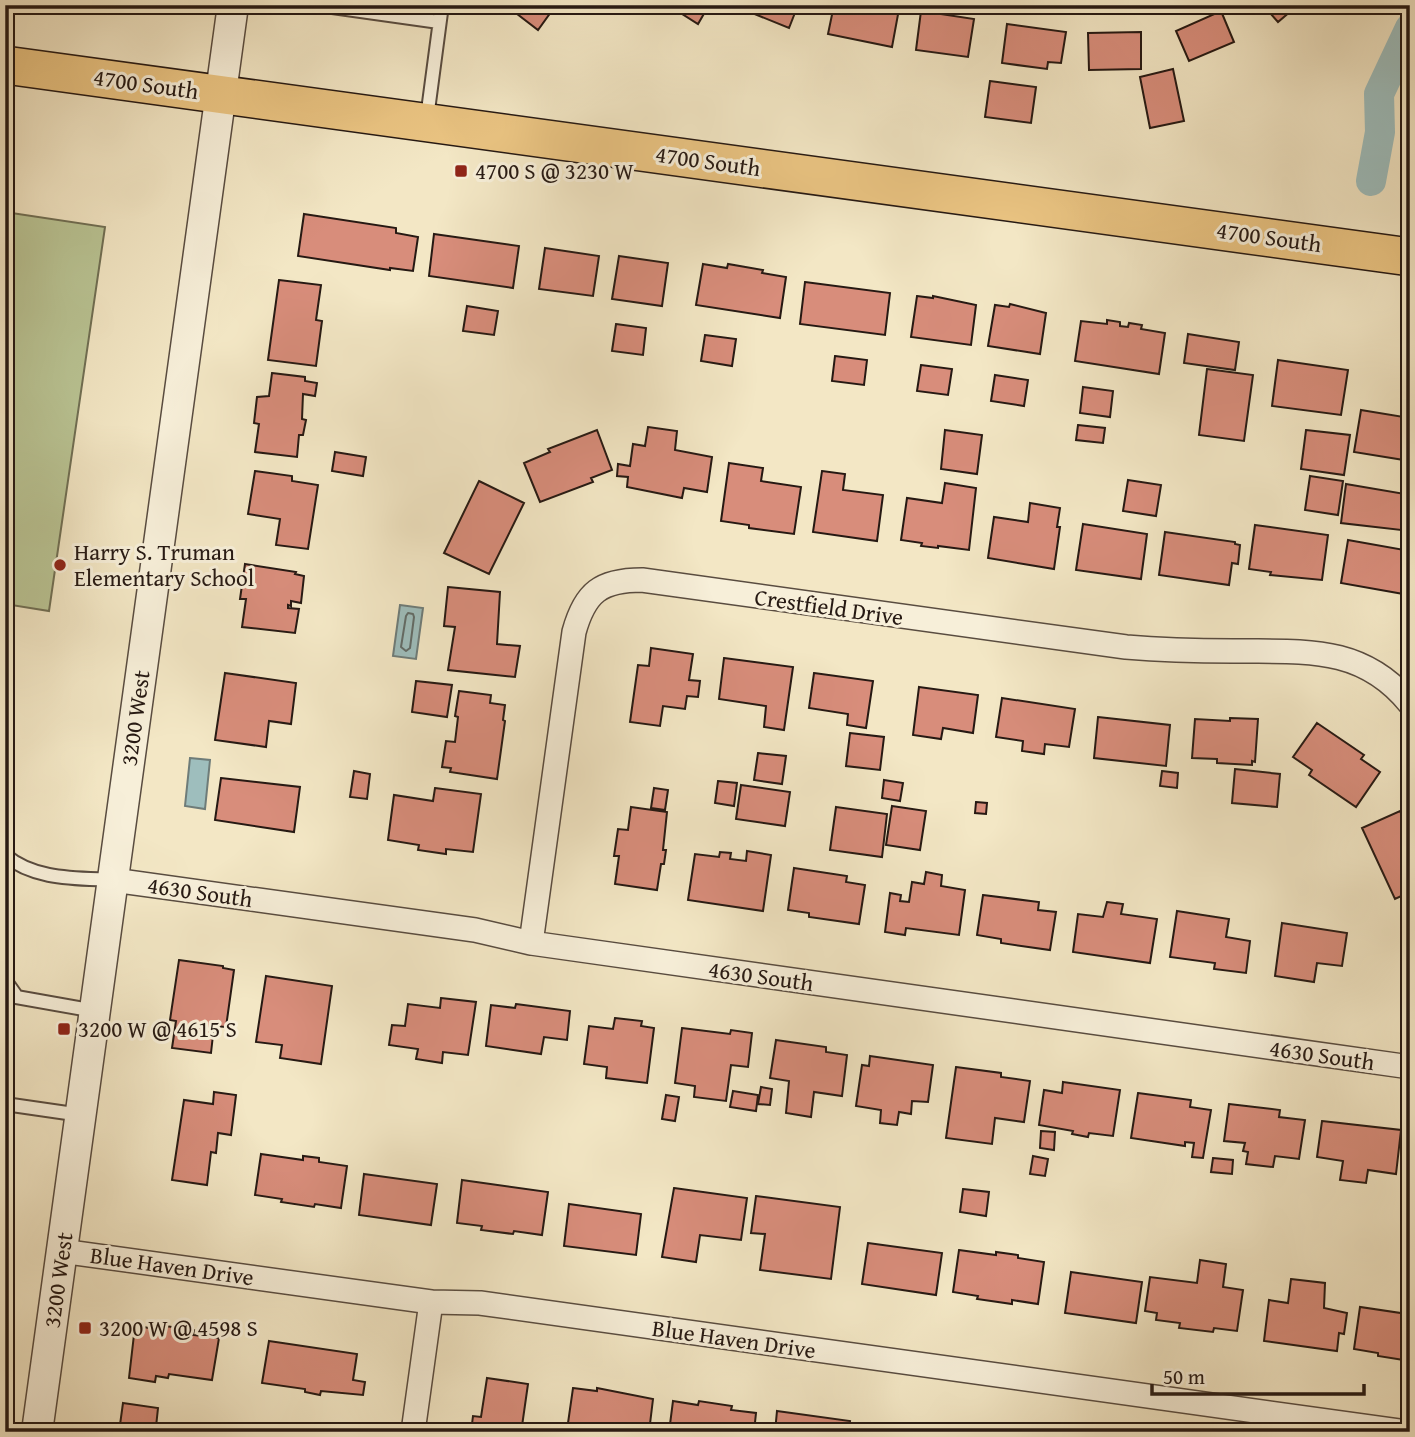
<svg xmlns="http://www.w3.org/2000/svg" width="1415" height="1437" font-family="'Gentium Book Plus',serif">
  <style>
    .green { fill: #bac595; stroke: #706f54; stroke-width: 2 }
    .water { fill: #9ebebd; stroke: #6e7c79; stroke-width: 2 }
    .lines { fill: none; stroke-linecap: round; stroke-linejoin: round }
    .shore { stroke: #626c68; stroke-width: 2 }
    .canal { stroke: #9ebebd; stroke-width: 30 }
    .building { fill: #d88d7b; stroke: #261913; stroke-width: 2 }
    .service-casing { stroke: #594c40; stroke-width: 16 }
    .minor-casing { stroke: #594c40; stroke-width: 26 }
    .tertiary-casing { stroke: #594c40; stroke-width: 33 }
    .primary-casing { stroke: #261913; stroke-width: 40 }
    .service { stroke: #f7efd9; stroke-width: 12 }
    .minor { stroke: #f7efd9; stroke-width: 23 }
    .tertiary { stroke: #f7efd9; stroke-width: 30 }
    .primary { stroke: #eac482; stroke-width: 37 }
    .poi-dot { fill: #8f2418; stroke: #f7efd9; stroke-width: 2.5 }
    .labels { text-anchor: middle; stroke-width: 6; stroke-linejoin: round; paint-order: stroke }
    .street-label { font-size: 23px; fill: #261913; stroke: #f7efd9 }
    .poi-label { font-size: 23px; fill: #261913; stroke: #f7efd9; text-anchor: start }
  </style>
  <rect width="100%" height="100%" fill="#f3e7c5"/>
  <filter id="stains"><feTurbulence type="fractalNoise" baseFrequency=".00286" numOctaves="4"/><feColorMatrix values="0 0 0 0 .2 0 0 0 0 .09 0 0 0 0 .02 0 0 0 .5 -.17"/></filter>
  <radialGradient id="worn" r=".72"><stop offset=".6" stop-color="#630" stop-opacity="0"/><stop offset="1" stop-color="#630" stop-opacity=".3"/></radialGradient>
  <path class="green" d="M5 212 105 227 49 611 5 604Z"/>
  <path class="water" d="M400 605 423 608 416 659 393 656Z
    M190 758 210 760 205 809 185 806Z"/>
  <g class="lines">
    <path class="shore" d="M408 613 413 614 414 617 410 648 406 651 401 647 406 616Z"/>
    <path class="canal" d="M1371 181 1380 132 1379 94 1410 28"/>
  </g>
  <path class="building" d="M509 5H556L538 30 508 7Z
    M668 5H709L698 24Z
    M742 5H798L789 28 740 8Z
    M834 5H880L899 9 892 47 828 34Z
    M1263 5H1298L1278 22Z
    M921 11 974 19 968 57 916 50Z
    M1221 11 1234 42 1189 61 1176 31Z
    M1007 24 1066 32 1061 63 1048 62 1047 69 1002 63Z
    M1141 32V69L1089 70 1088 33Z
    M1173 69 1184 121 1150 128 1140 77Z
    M990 81 1036 87 1031 123 985 117Z
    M304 214 396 228V233L418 237 413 271 390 268V270L298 256Z
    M434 234 519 246 513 288 429 276Z
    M545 248 599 256 593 296 539 289Z
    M619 256 668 263 662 306 612 299Z
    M703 264 727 268 728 264 763 270 762 273 786 277 780 318 696 305Z
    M279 280 321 285 316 320 322 321 316 366 268 360Z
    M805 282 890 293 885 335 800 324Z
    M917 296 933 298V296L976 305 971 345 911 337Z
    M1010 304 1046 313 1040 354 988 346 995 305 1009 307Z
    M467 306 498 311 494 335 463 331Z
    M1107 320 1120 322V326L1128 327 1129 323 1142 325 1141 329 1165 333 1159 374 1075 361 1081 321 1107 324Z
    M616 324 646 328 643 355 612 351Z
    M1188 334 1239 342 1235 370 1184 363Z
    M705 335 736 339 732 366 701 361Z
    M835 356 867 360 864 385 832 381Z
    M1278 360 1348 370 1341 415 1272 406Z
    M921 365 952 369 948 395 917 391Z
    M1207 369 1253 375 1244 441 1199 435Z
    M272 373 305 377V381L317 383 315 396 303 394 302 419 306 420 303 435H299L297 457 255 452 259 424 254 423 257 397 269 396Z
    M995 375 1028 380 1024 406 991 401Z
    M1083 387 1113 391 1110 417 1080 413Z
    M1361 410 1410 418V461L1354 452Z
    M1078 425 1105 428 1103 443 1076 440Z
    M648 427 677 431 675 450 712 457 707 492 684 488 682 498 627 487 628 477 617 476 618 464 630 466 633 444 645 446Z
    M597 430 612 470 591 478 593 482 540 502 524 463 550 452 548 449Z
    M945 430 982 435 977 474 941 469Z
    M1306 430 1350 435 1344 475 1301 469Z
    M335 452 366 457 363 476 332 471Z
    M729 463 763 468 761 481 801 487 794 534 749 528V525L721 521Z
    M255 471 292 476V481L318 485 308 549 276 545 280 519 248 514Z
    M822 471 845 474 843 490 883 495 877 541 813 532Z
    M1310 476 1343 481 1338 515 1305 510Z
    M1128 480 1161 485 1156 516 1123 511Z
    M479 481 524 503 489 574 444 553Z
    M945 483 976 488 969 550 938 546V548L921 546 922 543 901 540 907 498 942 503Z
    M1346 484 1405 494 1401 530 1341 523Z
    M1030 503 1060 508 1057 527H1060L1054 569 988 558 994 517 1028 522Z
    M1083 524 1147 534 1141 579 1076 570Z
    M1255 525 1328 535 1322 580 1270 575 1271 572 1249 569Z
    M1165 532 1235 542V544L1240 545 1238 564 1232 563 1229 585 1159 575Z
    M1348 540 1410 551 1409 595 1341 583Z
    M245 564 296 572 295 574 304 576 301 603 291 601V606L288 605V608L299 609 295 633 242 627 246 599H240Z
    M448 587 500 592 497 644 520 646 515 677 448 670 455 627 444 626Z
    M651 648 693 654 689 680 700 681 698 697 687 696 685 709 663 706 660 726 630 722 638 665 649 666Z
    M724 658 793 667 784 730 764 727 766 706 719 699Z
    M225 673 296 683 291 724 269 721 266 747 215 740Z
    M814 673 873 681 866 728 847 725 848 714 809 708Z
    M416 681 452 685 447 717 412 712Z
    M919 687 978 695 973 733 943 728 941 739 913 735Z
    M459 691 491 695 490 703 505 705 503 720 505 721 497 779 450 772 451 768 442 767 446 741 455 742 458 717 455 716Z
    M1002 698 1075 709 1069 747 1045 744 1044 754 1022 751 1023 741 996 737Z
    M1098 717 1170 725 1166 766 1094 758Z
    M1230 718 1258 719 1255 762 1252 761V765L1217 763V759L1192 758 1195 719 1230 721Z
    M1317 723 1364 755 1361 759 1380 772 1356 807 1309 775 1312 770 1293 757Z
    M850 733 884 737 880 770 846 766Z
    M758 753 786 756 782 784 754 780Z
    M1235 769 1280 774 1277 807 1232 803Z
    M354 771 370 774 367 799 350 797Z
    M1162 771 1178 773 1177 788 1160 786Z
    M221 778 300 787 294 832 215 820Z
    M884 780 903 783 900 801 882 798Z
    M718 781 737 783 734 806 715 803Z
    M741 785 790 792 785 826 736 819Z
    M435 788 481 794 473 852 446 849V854L418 850 419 845 388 840 394 795 433 801Z
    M654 788 668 790 665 810 651 808Z
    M976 802 987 803 986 814 975 813Z
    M892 806 926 811 920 850 886 845Z
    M631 807 667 812 663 850H666L664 864H661L657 890 615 884 619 856H614L618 829 628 830Z
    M836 807 887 814 882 857 830 850Z
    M1400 811 1410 832V892L1395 899 1362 828Z
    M747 851 771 855 763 911 688 900 695 854 719 857 720 852 731 853 730 859 746 861Z
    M794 868 847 876 846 882 865 885 859 924 809 917V913L788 910Z
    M926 872 942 875 941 886 965 890 959 935 906 928 905 935 885 932 890 893 901 895 900 901 909 902 912 882 924 884Z
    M983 895 1039 902 1038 910 1056 912 1050 950 1001 943V939L977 935Z
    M1107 902 1123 904 1121 914 1157 919 1150 963 1073 952 1078 914 1103 917Z
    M1177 911 1229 919 1226 937 1250 941 1246 973 1214 969 1215 963 1170 957Z
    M1282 923 1347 933 1342 966 1317 963 1314 982 1275 976Z
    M179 960 223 966V968L234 970 226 1027 214 1026 211 1053 172 1048 176 1021 170 1020Z
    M266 976 332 986 321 1064 280 1058 282 1045 256 1042Z
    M441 998 476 1002 468 1055 443 1052 442 1063 416 1059 418 1049 389 1045 392 1025 405 1026 408 1004 440 1008Z
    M516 1004 570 1011 567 1040 544 1037 541 1054 486 1046 491 1005 515 1008Z
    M615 1018 642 1021 641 1026 654 1028 647 1083 606 1078 607 1067 584 1064 589 1026 613 1029Z
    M682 1028 730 1034 731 1030 752 1033 748 1067 731 1065 726 1101 694 1097 695 1086 675 1083Z
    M776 1040 826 1047V1052L847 1055 842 1096 814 1092 811 1117 786 1113 789 1081 770 1078Z
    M870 1056 933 1065 928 1102 912 1101 911 1114 899 1112 897 1125 880 1123 881 1110 856 1106 862 1065 869 1066Z
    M956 1067 1001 1073V1077L1030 1081 1024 1122 995 1118 992 1144 946 1138Z
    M1063 1082 1120 1090 1113 1136 1089 1133 1088 1137 1072 1134 1073 1131 1039 1125 1044 1090 1062 1093Z
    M761 1087 772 1089 770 1105 758 1104Z
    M733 1091 758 1095 756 1111 730 1107Z
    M214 1092 236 1095 231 1135 218 1133 216 1153 211 1152 207 1185 172 1180 184 1100 213 1104Z
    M1138 1093 1191 1100 1190 1107 1211 1110 1203 1158 1192 1157 1194 1143 1185 1142V1146L1131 1138Z
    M666 1095 679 1097 675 1121 662 1119Z
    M1229 1104 1280 1110 1279 1117 1305 1120 1299 1159 1275 1156 1273 1167 1246 1164 1248 1152 1243 1151 1245 1143 1224 1141Z
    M1322 1121 1401 1130 1396 1174 1368 1170 1366 1183 1340 1180 1343 1161 1317 1157Z
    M1041 1131 1055 1132 1054 1150 1040 1148Z
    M261 1154 303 1160V1156L319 1158V1162L347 1166 341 1208 315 1204 314 1207 281 1202 282 1199 255 1195Z
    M1033 1156 1048 1159 1045 1176 1030 1174Z
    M1213 1158 1233 1160 1232 1174 1211 1172Z
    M364 1174 437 1184 431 1225 359 1215Z
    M462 1180 548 1192 542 1235 514 1231 513 1234 481 1230 482 1226 457 1223Z
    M674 1188 747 1198 741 1240 700 1235 696 1262 662 1257Z
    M963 1189 989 1192 986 1216 960 1212Z
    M756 1196 840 1207 831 1279 760 1270 765 1234 751 1233Z
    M569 1204 641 1214 636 1255 564 1246Z
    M868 1243 942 1253 936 1295 862 1284Z
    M959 1250 996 1255V1252L1018 1255V1258L1044 1262 1038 1304 1012 1300V1304L977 1299 978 1296 953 1292Z
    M1200 1260 1226 1264 1223 1287 1243 1290 1237 1331 1214 1328 1213 1332 1179 1328 1180 1323 1156 1320 1157 1313 1145 1311 1150 1277 1197 1283Z
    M1071 1272 1142 1282 1136 1323 1065 1313Z
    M1291 1279 1325 1283 1324 1308 1347 1313 1344 1334 1339 1333 1337 1351 1264 1341 1269 1300 1288 1303Z
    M1405 1291 1410 1292V1361L1378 1356V1353L1354 1349 1360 1307 1401 1313Z
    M158 1325 194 1330 193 1335 219 1338 212 1380 169 1374 168 1378 156 1376 155 1382 129 1378 135 1326 158 1329Z
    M269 1341 357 1354 353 1380 365 1382 363 1395 321 1391 320 1395 305 1392V1389L262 1383Z
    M487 1378 528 1384 522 1426 525 1427 524 1432H471L473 1416 481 1417Z
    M573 1388 597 1391V1388L653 1399 649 1432 567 1430Z
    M673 1401 698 1405 699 1401 732 1406 731 1410 756 1413 754 1432H669Z
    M123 1403 158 1408 156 1427 187 1432H119Z
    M777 1411 850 1421 848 1432H775Z
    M863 1424 902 1430 901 1432H861Z"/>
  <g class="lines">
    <g class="service-casing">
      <path id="service" d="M318 5 439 22
        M427 118 442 5
        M5 855C34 880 76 878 113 880
        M5 980 17 997
        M5 995 95 1011
        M5 1104 81 1115"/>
    </g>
    <g class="minor-casing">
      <path id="minor" d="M113 880 475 930 531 943 1410 1067
        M531 943 574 632C585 592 601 580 642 580L1126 647C1161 650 1197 651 1233 651 1301 652 1362 644 1410 704
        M61 1251 431 1302 480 1303 1406 1432
        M413 1432 431 1302"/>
    </g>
    <g class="tertiary-casing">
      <path id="tertiary" d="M37 1432 233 5"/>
    </g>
    <g class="primary-casing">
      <path id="primary" d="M5 65 1410 257"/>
    </g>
    <use href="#service" class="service"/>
    <use href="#minor" class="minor"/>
    <use href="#tertiary" class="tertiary"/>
    <use href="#primary" class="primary"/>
  </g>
  <g class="poi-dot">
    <rect x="454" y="164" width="14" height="14" rx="3.5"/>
    <circle cx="60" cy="565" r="7"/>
    <rect x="57" y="1022" width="14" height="14" rx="3.5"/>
    <rect x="78" y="1321" width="14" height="14" rx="3.5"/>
  </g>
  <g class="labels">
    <g class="street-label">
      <text transform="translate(146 84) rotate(8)" y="8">4700 South</text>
      <text transform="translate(708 161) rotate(8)" y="8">4700 South</text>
      <text transform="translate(1269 237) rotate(8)" y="8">4700 South</text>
      <text transform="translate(829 607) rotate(8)" y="8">Crestfield Drive</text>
      <text transform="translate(135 718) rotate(-82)" y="8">3200 West</text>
      <text transform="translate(200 892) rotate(8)" y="8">4630 South</text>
      <text transform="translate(761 976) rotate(8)" y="8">4630 South</text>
      <text transform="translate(1322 1055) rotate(8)" y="8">4630 South</text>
      <text transform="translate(172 1266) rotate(8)" y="8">Blue Haven Drive</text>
      <text transform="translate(58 1280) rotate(-82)" y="8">3200 West</text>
      <text transform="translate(734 1339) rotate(8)" y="8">Blue Haven Drive</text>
    </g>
    <g class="poi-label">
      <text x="475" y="179">4700 S @ 3230 W</text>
      <text x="74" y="560">Harry S. Truman<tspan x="74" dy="26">Elementary School</tspan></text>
      <text x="78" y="1037">3200 W @ 4615 S</text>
      <text x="99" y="1336">3200 W @ 4598 S</text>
    </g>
  </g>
  <rect width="1415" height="1437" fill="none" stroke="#f3e7c5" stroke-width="28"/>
  <rect x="7" y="7" width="1401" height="1423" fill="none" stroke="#261913" stroke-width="3.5"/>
  <rect x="14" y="14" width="1387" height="1409" fill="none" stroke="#261913" stroke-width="2"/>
  <path d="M1152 1384v10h212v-10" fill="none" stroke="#261913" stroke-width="3.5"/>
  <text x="1163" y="1384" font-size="21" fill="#261913" stroke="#f7efd9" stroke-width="5" paint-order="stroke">50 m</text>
  <rect width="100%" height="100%" filter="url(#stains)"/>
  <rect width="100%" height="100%" fill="url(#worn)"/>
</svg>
